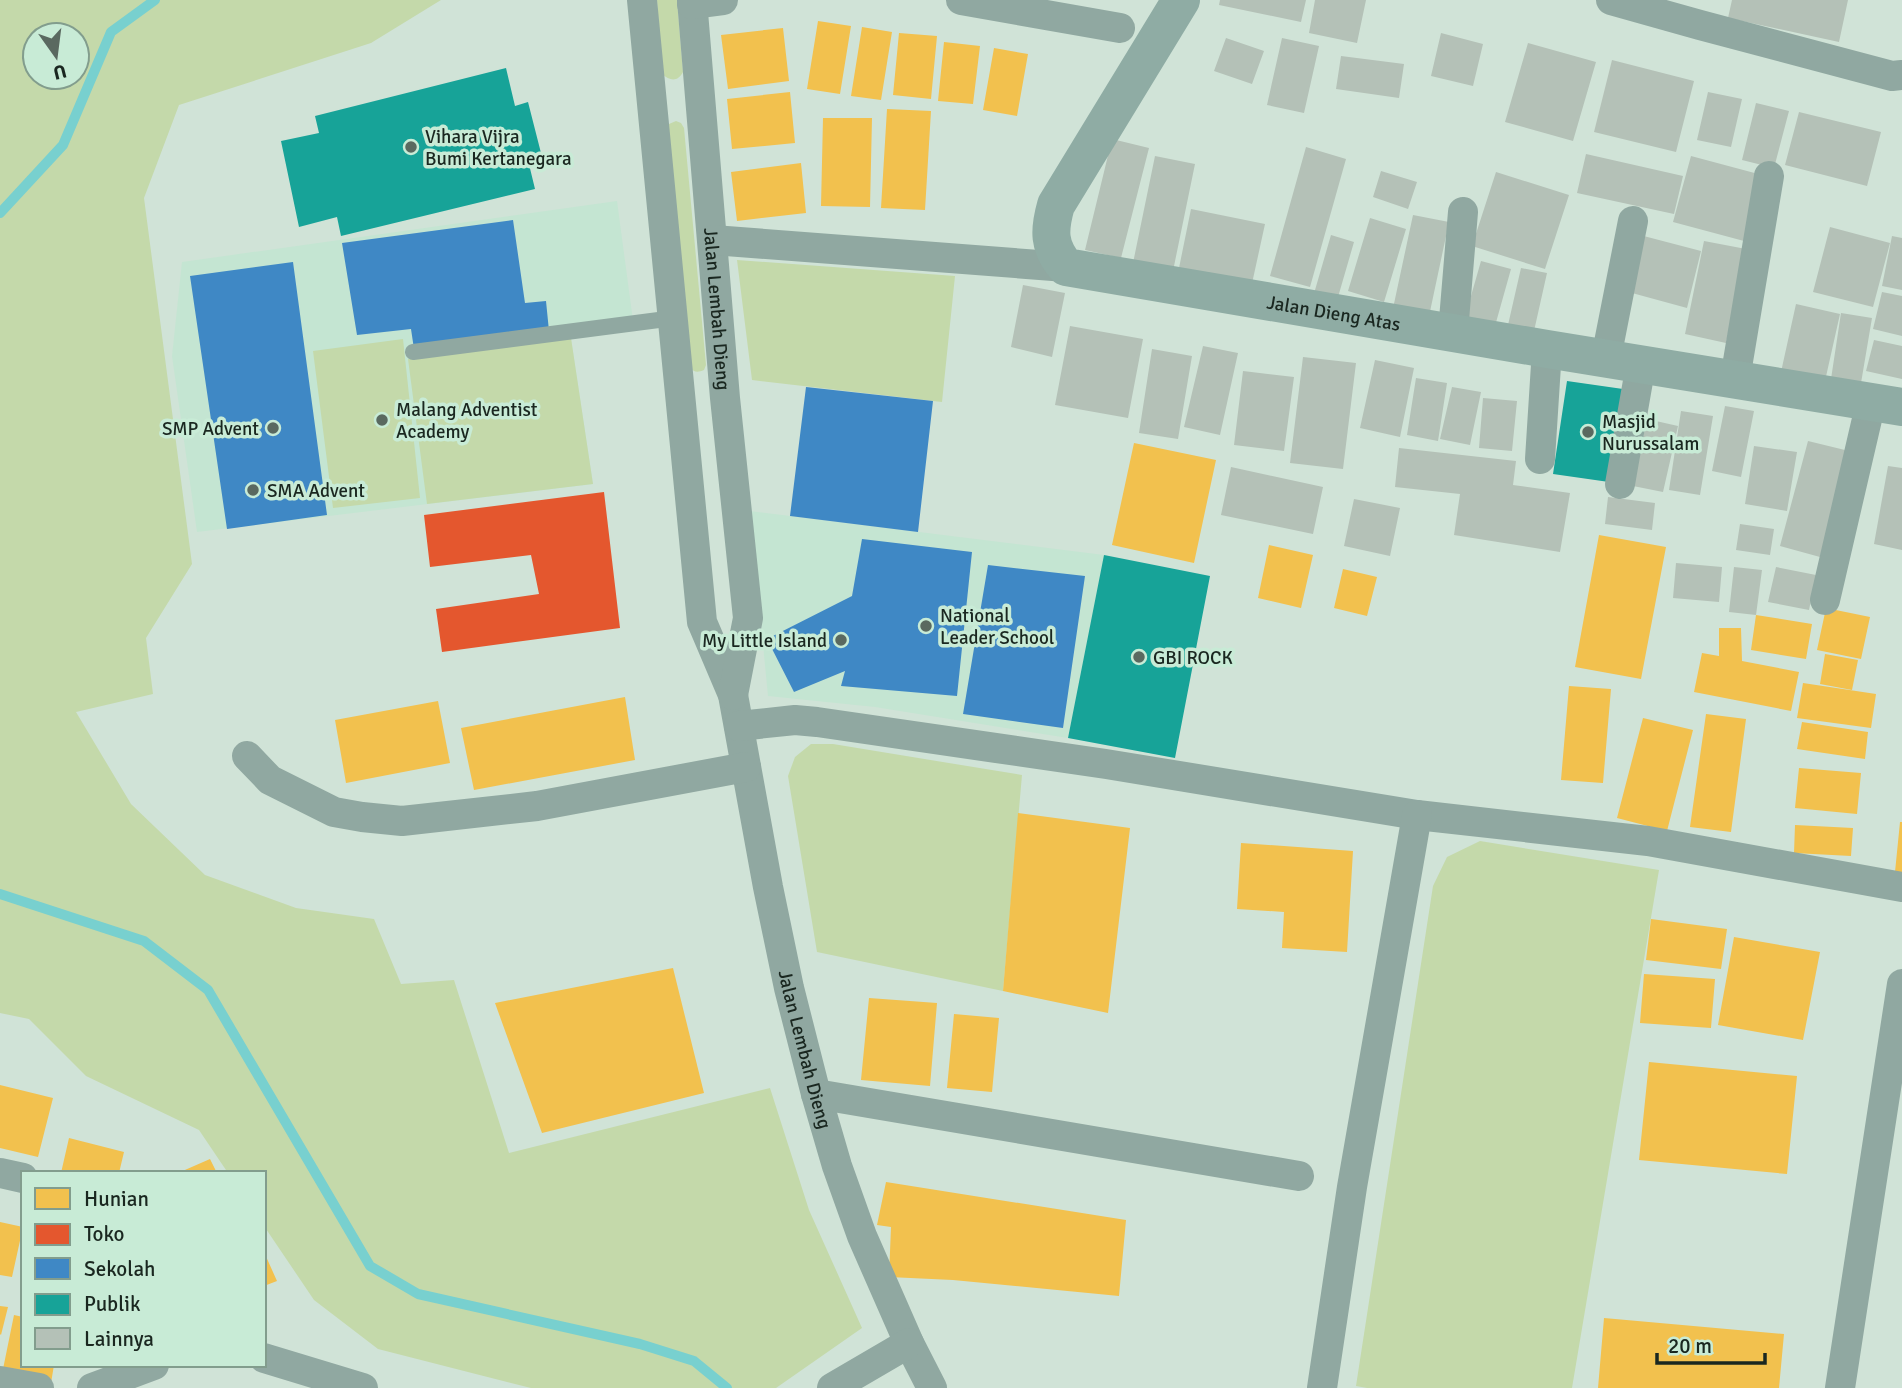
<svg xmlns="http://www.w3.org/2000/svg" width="1902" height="1388" font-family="Signika,sans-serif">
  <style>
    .built { fill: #c4e5d2 }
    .green { fill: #c4d9aa; fill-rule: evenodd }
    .homes { fill: #f2c14e }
    .shops { fill: #e4572e }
    .schools { fill: #3f88c5 }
    .public { fill: #17a398 }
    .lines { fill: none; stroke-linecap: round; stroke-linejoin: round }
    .stream { stroke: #78d0cf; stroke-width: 10 }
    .building { fill: #b4c1b7 }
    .lane { stroke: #90a8a1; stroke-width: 16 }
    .street { stroke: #90a8a1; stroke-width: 30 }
    .secondary { stroke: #8faca4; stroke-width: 38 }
    .poi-dot { fill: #5a6960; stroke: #c8ebd6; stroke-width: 2.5 }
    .labels { text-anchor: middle; stroke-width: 7; stroke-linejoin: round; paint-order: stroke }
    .poi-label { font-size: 19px; fill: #1a2720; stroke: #c8ebd6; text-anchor: start }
    .street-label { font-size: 19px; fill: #1a2720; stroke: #c8ebd6 }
  </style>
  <rect width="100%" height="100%" fill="#d0e3d7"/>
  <path class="built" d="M617 201 634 328 571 339 593 484 197 532 172 356 182 262Z
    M750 511 1104 555 1068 738 875 707 768 696Z"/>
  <path class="green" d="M0 0H441L371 43 179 105 144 198 192 564 146 638 153 694 76 712 131 804 205 875 296 908 374 919 401 984 454 980 509 1153 770 1088 809 1210 862 1328 776 1388H531L378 1349 314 1300 264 1226V1173H228L199 1130 86 1076 29 1019 0 1013ZM35 35H77V77H35Z
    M657 0H677L683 72C678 82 670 81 662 74Z
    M676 121 681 123 684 128 706 365 704 370C697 373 694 372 689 367L667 129 669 124Z
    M737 260 955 276 942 402 752 380Z
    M571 338 593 484 427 504 408 359Z
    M403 339 420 498 333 508 313 351Z
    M811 744H833L1022 775 1003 991 817 952 788 776 795 757Z
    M1480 841 1659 870 1572 1388H1367L1356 1386 1433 886 1447 857Z"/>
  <path class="homes" d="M818 21 851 26 840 94 807 89Z
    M862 27 892 32 881 100 851 96Z
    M783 28 789 81 728 89 721 35Z
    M899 33 937 36 931 99 893 95Z
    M944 42 980 46 973 104 938 101Z
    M994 48 1028 54 1017 116 983 110Z
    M790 92 795 143 732 149 727 99Z
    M887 109 931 111 925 210 881 208Z
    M823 118H872L870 207 821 206Z
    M801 163 806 213 737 221 731 172Z
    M1134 443 1216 460 1194 563 1112 545Z
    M1599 535 1666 547 1641 679 1575 667Z
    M1269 545 1313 555 1301 608 1258 598Z
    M1343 569 1377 577 1367 616 1334 608Z
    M1826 608 1870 617 1861 659 1817 650Z
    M1756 615 1812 624 1806 659 1751 650Z
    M1719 628H1741L1742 661 1799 672 1791 711 1694 692 1702 653 1719 656Z
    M1825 654 1858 660 1852 690 1820 684Z
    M1803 683 1876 694 1871 728 1797 718Z
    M1569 686 1611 689 1603 783 1561 780Z
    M625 697 635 760 474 790 461 728Z
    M438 701 450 763 346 783 335 720Z
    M1706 714 1746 719 1731 832 1690 827Z
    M1643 718 1693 730 1667 831 1617 818Z
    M1802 722 1868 732 1865 759 1797 749Z
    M1799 768 1861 773 1857 814 1795 808Z
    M1018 813 1130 828 1108 1013 1003 991Z
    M1900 822H1902V873L1895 872Z
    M1795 825 1853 828 1851 856 1794 853Z
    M1241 843 1353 851 1347 952 1282 948 1284 912 1237 909Z
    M1651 919 1727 929 1721 969 1646 960Z
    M1734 937 1820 952 1803 1040 1718 1025Z
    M673 968 704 1093 542 1133 495 1003Z
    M1644 974 1715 979 1711 1028 1640 1023Z
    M869 998 937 1003 930 1086 861 1080Z
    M954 1014 999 1018 992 1092 947 1088Z
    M1649 1062 1797 1076 1787 1174 1639 1160Z
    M0 1085 53 1098 38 1157 0 1148Z
    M69 1138 124 1152 119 1173H61Z
    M210 1159 217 1173H178Z
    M886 1182 1126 1220 1119 1296 953 1280 889 1277 891 1227 877 1225Z
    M0 1222 23 1227 12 1277 0 1275Z
    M264 1252 277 1281 264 1286Z
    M0 1306 8 1307 1 1335 0 1334Z
    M14 1315 23 1317V1365H54L51 1383 2 1374Z
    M1604 1318 1784 1334 1779 1388H1598Z"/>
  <path class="shops" d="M604 492 620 628 442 652 436 609 539 594 531 555 430 567 424 515Z"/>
  <path class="schools" d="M513 220 525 303 546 301 549 331 414 349 411 329 357 335 342 243Z
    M293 262 327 515 227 529 190 276Z
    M806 387 933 401 918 532 790 516Z
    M862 539 972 552 957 696 841 686 845 671 794 692 767 639 852 596Z
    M988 565 1085 576 1063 728 963 714Z"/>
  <path class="public" d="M506 68 515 106 528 102 541 153 527 156 535 189 341 236 337 217 299 227 281 141 319 133 315 116Z
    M1567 381 1623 389 1609 482 1553 474Z
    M1104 555 1210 576 1175 758 1068 738Z"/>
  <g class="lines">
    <path class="stream" d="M0 213 63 145 111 32 155 0
      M0 894 144 941 208 990 370 1266 418 1294 640 1344 694 1361 727 1388"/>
  </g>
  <path class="building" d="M1220 0H1306L1301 22 1219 5Z
    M1315 0H1366L1357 43 1309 33Z
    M1732 0H1848L1839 42 1728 18Z
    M1441 33 1483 44 1473 86 1431 76Z
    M1226 38 1264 51 1252 84 1214 71Z
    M1282 38 1319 46 1304 113 1267 105Z
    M1528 43 1596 62 1573 141 1505 122Z
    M1341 56 1404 64 1399 98 1336 89Z
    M1612 60 1694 81 1676 152 1594 132Z
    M1708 92 1742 99 1731 147 1697 140Z
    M1756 103 1789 111 1774 168 1742 160Z
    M1799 112 1881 132 1867 186 1785 165Z
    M1112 139 1149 148 1121 258 1085 250Z
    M1306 147 1346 159 1310 287 1270 276Z
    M1586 154 1683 176 1674 214 1577 193Z
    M1155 156 1195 164 1173 271 1133 263Z
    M1691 156 1762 175 1744 241 1673 222Z
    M1381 171 1417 182 1408 209 1373 197Z
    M1496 172 1569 195 1545 269 1472 246Z
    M1191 209 1265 224 1251 288 1178 273Z
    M1413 215 1449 222 1428 321 1392 313Z
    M1370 218 1406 229 1384 302 1348 291Z
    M1830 227 1890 243 1873 307 1813 292Z
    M1636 234 1701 251 1687 308 1621 290Z
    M1331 235 1354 242 1336 304 1313 297Z
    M1892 236 1902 238V290L1882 286Z
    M1704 241 1746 249 1726 343 1685 334Z
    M1481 261 1511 269 1495 326 1465 317Z
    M1521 268 1547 273 1534 331 1508 325Z
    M1023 285 1065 293 1052 357 1011 347Z
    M1882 292 1902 296V336L1873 329Z
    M1796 304 1840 314 1825 381 1781 372Z
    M1841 313 1872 318 1861 383 1831 379Z
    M1070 326 1143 339 1128 418 1055 405Z
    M1874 340 1902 346V379L1866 371Z
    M1203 346 1238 353 1220 435 1184 427Z
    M1152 349 1192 356 1178 439 1139 433Z
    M1303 357 1356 363 1343 469 1290 463Z
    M1375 360 1414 368 1400 437 1360 428Z
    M1243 371 1294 377 1284 451 1234 445Z
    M1416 378 1447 383 1438 441 1407 435Z
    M1452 387 1481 392 1470 445 1440 439Z
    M1483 398 1517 401 1512 451 1479 448Z
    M1725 406 1754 411 1741 477 1712 471Z
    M1681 411 1713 416 1700 495 1669 490Z
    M1647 419 1678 426 1663 492 1633 486Z
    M1808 441 1849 451 1820 557 1780 546Z
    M1754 446 1797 452 1787 511 1745 504Z
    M1399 448 1516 461 1513 485 1570 493 1560 552 1454 535 1460 494 1395 487Z
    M1888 466 1902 468V550L1874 544Z
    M1231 467 1323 487 1313 534 1221 515Z
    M1608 497 1655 503 1652 530 1605 524Z
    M1354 499 1400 508 1390 556 1344 546Z
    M1740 524 1774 529 1770 555 1736 550Z
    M1676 563 1722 567 1719 602 1673 598Z
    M1734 567 1762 570 1756 615 1729 612Z
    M1776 567 1816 575 1809 610 1768 602Z"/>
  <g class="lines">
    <path class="lane" d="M413 352 674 318"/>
    <g class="street">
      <path id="s1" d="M642 0 702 622 733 695 768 887 789 988 816 1094 837 1166 862 1236 909 1343 932 1388"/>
      <path id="s2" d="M692 0 725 398 748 618 733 695"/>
      <path d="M961 0 1120 28"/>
      <path d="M1611 0 1700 25 1892 76 1902 75"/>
      <path d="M692 4 723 0"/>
      <path d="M713 240 1066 267"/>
      <path d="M1453 332 1463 212"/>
      <path d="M1606 358 1633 221"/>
      <path d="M1735 379 1769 176"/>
      <path d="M1540 459 1547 349"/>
      <path d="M1620 484 1641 364"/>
      <path d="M1825 600 1871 402"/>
      <path d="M739 726 795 720 817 722 1106 764 1417 815 1648 841 1902 887"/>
      <path d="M247 756 270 780 334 812 362 817 402 821 537 806 746 767"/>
      <path d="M816 1094 1299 1176"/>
      <path d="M0 1173 23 1178"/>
      <path d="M264 1358 363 1388"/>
      <path d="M0 1381 39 1388"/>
      <path d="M92 1388 154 1365"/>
      <path d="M832 1388 909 1343"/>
      <path d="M1322 1388 1352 1187 1417 815"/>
      <path d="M1840 1388 1902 984"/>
    </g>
    <path class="secondary" id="s3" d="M1181 0 1056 205C1049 230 1048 246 1066 267L1547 349 1902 407"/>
  </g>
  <g class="poi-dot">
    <circle cx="411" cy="147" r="7"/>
    <circle cx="382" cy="420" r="7"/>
    <circle cx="273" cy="428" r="7"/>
    <circle cx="1588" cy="432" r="7"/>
    <circle cx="253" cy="490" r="7"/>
    <circle cx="926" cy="626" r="7"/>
    <circle cx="841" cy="640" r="7"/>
    <circle cx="1139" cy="657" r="7"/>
  </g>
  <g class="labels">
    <g class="poi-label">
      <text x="425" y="143">Vihara Vijra<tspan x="425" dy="22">Bumi Kertanegara</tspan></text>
      <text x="396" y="416">Malang Adventist<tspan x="396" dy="22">Academy</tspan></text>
      <text x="1602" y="428">Masjid<tspan x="1602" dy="22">Nurussalam</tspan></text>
      <text x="259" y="435" text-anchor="end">SMP Advent</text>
      <text x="267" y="497">SMA Advent</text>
      <text x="940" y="622">National<tspan x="940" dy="22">Leader School</tspan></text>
      <text x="827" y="647" text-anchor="end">My Little Island</text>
      <text x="1153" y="664">GBI ROCK</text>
    </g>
    <g class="street-label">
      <text dy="7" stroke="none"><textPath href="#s2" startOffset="310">Jalan Lembah Dieng</textPath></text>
      <text dy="7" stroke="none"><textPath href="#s3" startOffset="578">Jalan Dieng Atas</textPath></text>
      <text dy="7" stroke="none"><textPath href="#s1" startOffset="1066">Jalan Lembah Dieng</textPath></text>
    </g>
  </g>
  <rect x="21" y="1171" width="245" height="196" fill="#c8ebd6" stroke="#829d8d" stroke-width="2"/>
  <rect x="35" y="1188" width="35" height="21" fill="#f2c14e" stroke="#829d8d" stroke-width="2"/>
  <text x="84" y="1206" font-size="21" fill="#1a2720">Hunian</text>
  <rect x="35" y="1224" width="35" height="21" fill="#e4572e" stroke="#829d8d" stroke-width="2"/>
  <text x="84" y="1241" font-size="21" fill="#1a2720">Toko</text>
  <rect x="35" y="1258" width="35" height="21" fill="#3f88c5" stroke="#829d8d" stroke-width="2"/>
  <text x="84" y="1276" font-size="21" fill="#1a2720">Sekolah</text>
  <rect x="35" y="1294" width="35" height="21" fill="#17a398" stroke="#829d8d" stroke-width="2"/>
  <text x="84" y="1311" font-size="21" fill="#1a2720">Publik</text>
  <rect x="35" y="1328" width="35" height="21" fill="#b4c1b7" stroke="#829d8d" stroke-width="2"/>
  <text x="84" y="1346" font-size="21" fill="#1a2720">Lainnya</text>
  <g transform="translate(56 56) rotate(166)"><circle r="33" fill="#c8ebd6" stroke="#829d8d" stroke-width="2"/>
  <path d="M0-5L12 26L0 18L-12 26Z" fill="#5a6960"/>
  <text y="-10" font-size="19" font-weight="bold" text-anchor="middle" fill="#1a2720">U</text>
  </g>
  <path d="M1657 1353v10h108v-10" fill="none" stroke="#1a2720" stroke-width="3.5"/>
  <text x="1668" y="1353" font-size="21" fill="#1a2720" stroke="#c8ebd6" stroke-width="5" paint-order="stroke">20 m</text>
</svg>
